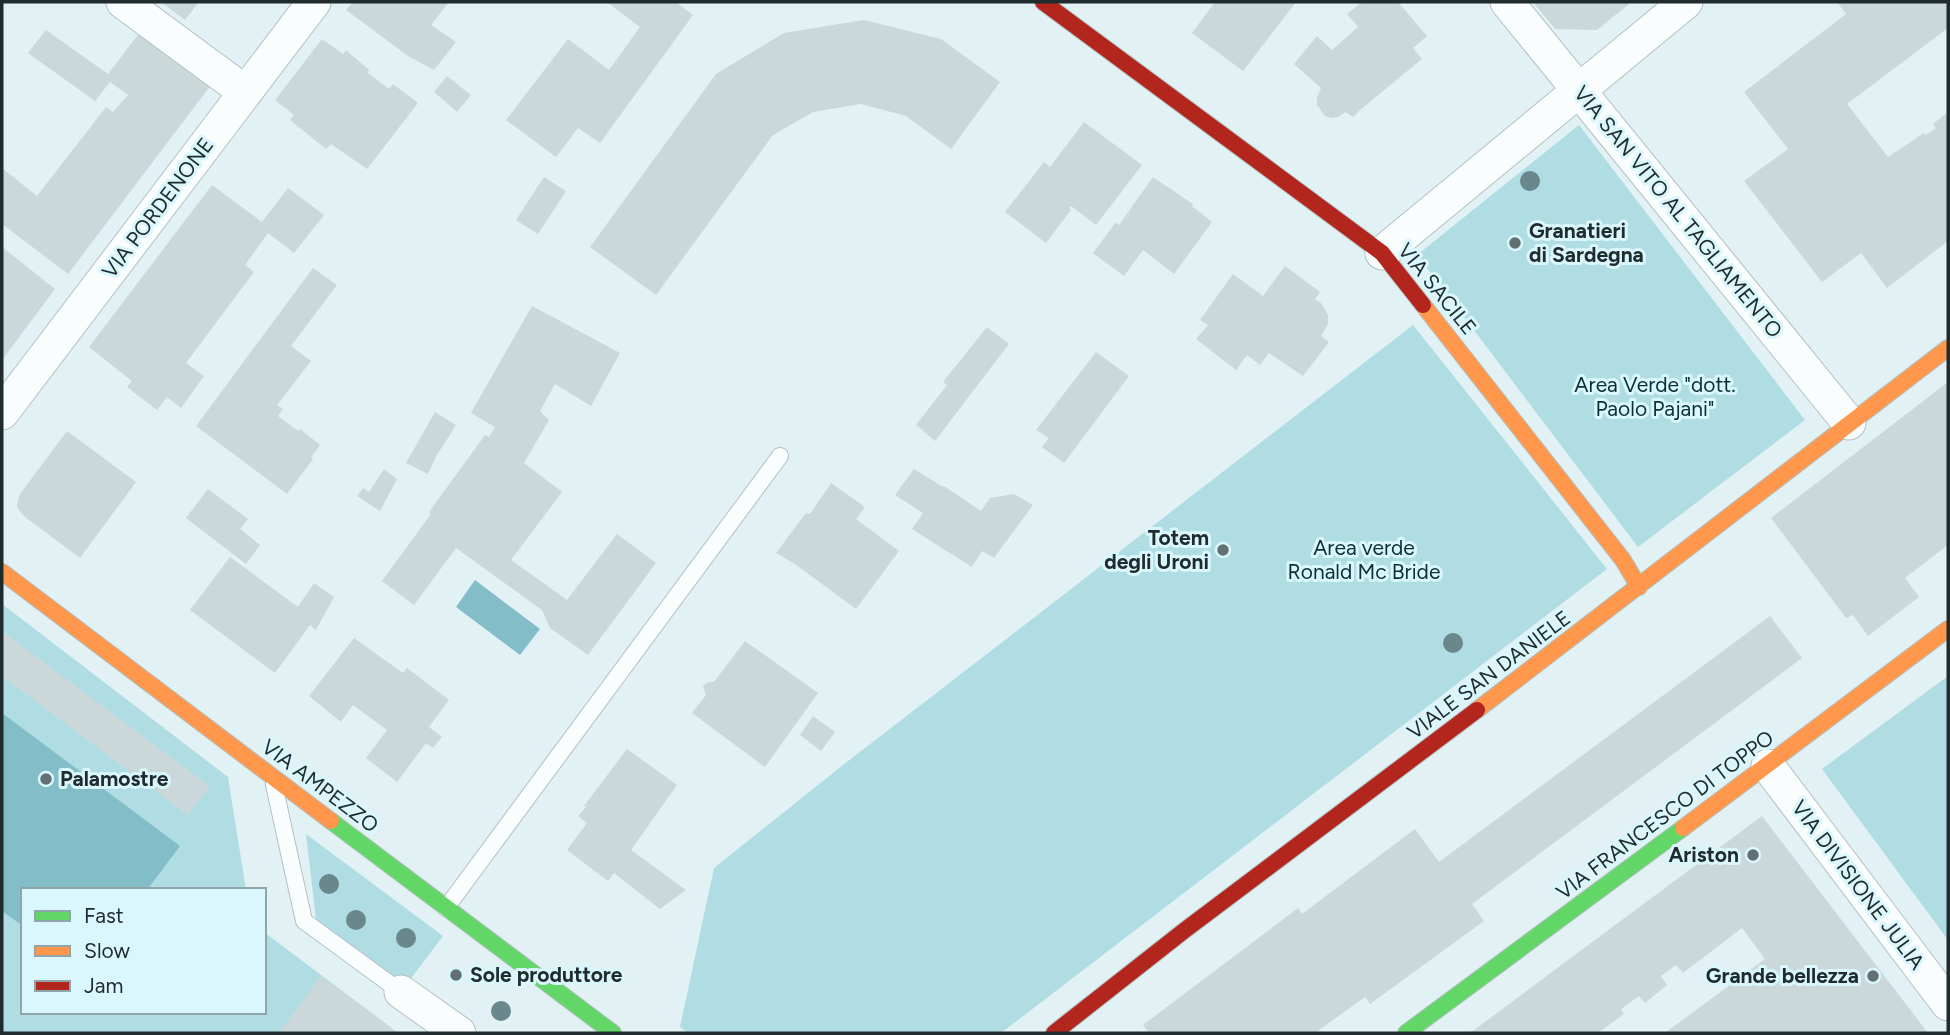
<svg xmlns="http://www.w3.org/2000/svg" width="1950" height="1035" font-family="Figtree,sans-serif">
  <style>
    .green { fill: #b0dde4 }
    .water { fill: #83bdc7 }
    .building { fill: #cbd8da }
    .lines { fill: none; stroke-linecap: round; stroke-linejoin: round }
    .lane-casing { stroke: #b3c0c2; stroke-width: 18 }
    .street-casing { stroke: #b3c0c2; stroke-width: 35 }
    .fast-casing { stroke: #b3c0c2; stroke-width: 18 }
    .slow-casing { stroke: #b3c0c2; stroke-width: 18 }
    .jam-casing { stroke: #b3c0c2; stroke-width: 18 }
    .lane { stroke: #fafdfd; stroke-width: 16 }
    .street { stroke: #fafdfd; stroke-width: 33 }
    .fast { stroke: #63d668; stroke-width: 16 }
    .slow { stroke: #ff974d; stroke-width: 16 }
    .jam { stroke: #b3261e; stroke-width: 16 }
    .tree { fill: #6a878b }
    .poi-dot { fill: #637073; stroke: #d9f7fc; stroke-width: 2.5 }
    .labels { text-anchor: middle; stroke-width: 6; stroke-linejoin: round; paint-order: stroke }
    .street-label { font-size: 21px; fill: #1f2b2d; stroke: #d9f7fc }
    .poi-label { font-size: 21px; font-weight: bold; fill: #1f2b2d; stroke: #d9f7fc; text-anchor: start }
    .park-label { font-size: 21px; fill: #093035; stroke: #d9f7fc }
  </style>
  <rect width="100%" height="100%" fill="#e1f1f4"/>
  <path class="green" d="M1579 125 1805 420 1638 547 1417 255Z
    M1413 325 1607 569 1001 1033H688L680 1027 714 868 843 765Z
    M2 604 228 777 246 890H23V1012H264V932L398 1033H2Z
    M1948 676V940L1822 769Z
    M306 834 443 936 406 985 316 919Z"/>
  <path class="water" d="M475 580 540 629 520 655 456 607Z
    M2 713 180 846 147 890H23V926L2 911Z"/>
  <path class="building" d="M161 2H199L185 20Z
    M353 2H449L431 25 456 42 434 70 408 56 346 10Z
    M607 2H676L693 15 600 143 578 128 556 157 506 120 568 39 609 70 640 27Z
    M1215 2H1296L1243 71 1192 33Z
    M1362 2H1398L1427 36 1413 48 1422 59 1360 110 1353 117 1346 112 1338 117 1331 118 1325 116 1317 105V98L1321 88 1294 64 1317 36 1332 50 1358 27 1347 14Z
    M1533 2H1627L1629 4 1597 30 1555 29Z
    M1837 2H1948V28L1847 104 1888 157 1924 133 1926 135 1936 128 1933 124 1948 112V241L1887 288 1861 253 1822 282 1744 181 1788 149 1744 92 1846 14Z
    M864 20 941 39 1000 82 951 149 906 116 861 104 813 112 773 135 656 295 590 247 716 74 784 33Z
    M46 30 108 74 140 32 211 85 68 274 2 224V168L37 196 106 107 113 112 128 95 110 82 95 101 28 53Z
    M322 39 343 54 346 50 369 70 368 73 389 89 393 84 418 103 367 169 331 144 326 149 290 120 294 115 275 100Z
    M447 76 471 95 457 112 434 92Z
    M1084 122 1142 165 1096 225 1071 206 1069 208 1071 210 1046 243 1005 212 1044 162 1050 167Z
    M544 177 566 191 538 234 516 220Z
    M1153 177 1193 204 1192 206 1212 222 1174 274 1143 250 1124 276 1093 253 1116 222 1119 225Z
    M212 185 262 222 288 188 324 215 294 253 268 233 245 265 254 272 186 363 204 376 181 408 167 397 157 410 127 387 132 381 89 347Z
    M2 247 55 289 2 360Z
    M1285 266 1320 292 1315 299 1322 304 1328 315V324L1321 336 1329 342 1303 376 1269 353 1260 365 1247 355 1236 370 1196 339 1208 325 1200 320 1233 274 1263 296Z
    M313 268 337 285 291 346 311 361 277 405 283 409 278 416 298 431 300 429 320 445 311 457 313 459 287 494 196 426Z
    M532 306 620 353 591 406 555 384 540 411 549 420 524 463 562 492 511 560 567 600 617 534 656 563 588 655 550 628 542 610 456 548 414 605 382 581 431 514 429 512 485 435 489 437 495 427 471 413Z
    M987 327 1009 344 935 441 916 425 947 385 943 382Z
    M1096 352 1129 376 1064 463 1042 447 1049 438 1036 430Z
    M1948 382V545L1905 578 1919 597 1868 636 1853 615 1846 618 1771 518Z
    M435 412 456 425 437 455 428 474 406 463Z
    M67 431 136 482 80 558 25 517 18 509 17 505 20 494Z
    M384 469 397 479 380 511 357 496 363 488 369 492Z
    M914 469 943 487 944 486 981 511 990 498 1014 494 1033 505 994 558 982 551 972 567 912 529 923 513 895 495Z
    M831 483 865 507 856 519 899 551 856 609 795 564 776 553 806 513 810 514Z
    M208 489 248 519 240 529 260 545 246 564 186 518Z
    M230 557 298 607 314 583 334 597 316 630 310 625 275 673 190 610Z
    M1770 616 1802 658 1472 904 1484 921 1370 1004 1365 997 1315 1033H1149L1143 1025 1298 908 1302 914 1415 829 1439 862Z
    M2 631 210 786 188 815 2 676Z
    M354 638 403 673 407 668 449 700 429 727 442 737 433 748 426 743 397 782 366 758 387 730 353 705 341 722 309 696Z
    M745 641 818 693 765 767 692 713 706 695 703 686 708 682H714Z
    M813 716 835 732 821 751 800 735Z
    M627 749 677 785 631 850 686 890 660 909 614 873 608 881 567 850 587 823 578 816 586 807 584 806Z
    M1762 816 1928 1033H1665L1765 959 1742 928 1683 973 1676 965 1661 976 1667 985 1645 1003 1639 996 1621 1009 1624 1014 1598 1033H1470Z
    M321 976 369 1011 398 1033H279Z"/>
  <g class="lines">
    <g class="lane-casing">
      <path id="lane" d="M274 785 304 921 401 992
        M446 908 780 456"/>
    </g>
    <g class="street-casing">
      <path id="street" d="M123 2 245 92
        M1507 2 1849 423
        M1382 253 1686 2
        M2 413 314 2
        M1768 766 1948 1004
        M401 992 459 1033"/>
    </g>
    <g class="fast-casing">
      <path id="fast" d="M331 821 613 1033
        M1406 1033 1683 828"/>
    </g>
    <g class="slow-casing">
      <path id="slow" d="M1423 305 1623 560 1639 587
        M2 572 331 821
        M1477 710 1948 348
        M1683 828 1948 629"/>
    </g>
    <g class="jam-casing">
      <path id="jam" d="M1043 2 1382 253 1423 305
        M1054 1033 1185 930 1477 710"/>
    </g>
    <use href="#lane" class="lane"/>
    <use href="#street" class="street"/>
    <use href="#fast" class="fast"/>
    <use href="#slow" class="slow"/>
    <use href="#jam" class="jam"/>
  </g>
  <g class="tree">
    <circle cx="1530" cy="181" r="10"/>
    <circle cx="1453" cy="643" r="10"/>
    <circle cx="329" cy="884" r="10"/>
    <circle cx="356" cy="920" r="10"/>
    <circle cx="406" cy="938" r="10"/>
    <circle cx="501" cy="1011" r="10"/>
  </g>
  <g class="poi-dot">
    <circle cx="1515" cy="243" r="7"/>
    <circle cx="1223" cy="550" r="7"/>
    <circle cx="46" cy="779" r="7"/>
    <circle cx="1753" cy="855" r="7"/>
    <circle cx="456" cy="975" r="7"/>
    <circle cx="1873" cy="976" r="7"/>
  </g>
  <g class="labels">
    <g class="street-label">
      <text transform="translate(158 208) rotate(-53)" y="7">VIA PORDENONE</text>
      <text transform="translate(1678 212) rotate(51)" y="7">VIA SAN VITO AL TAGLIAMENTO</text>
      <text transform="translate(1437 289) rotate(51)" y="7">VIA SACILE</text>
      <text transform="translate(1489 675) rotate(-37)" y="7">VIALE SAN DANIELE</text>
      <text transform="translate(320 786) rotate(37)" y="7">VIA AMPEZZO</text>
      <text transform="translate(1665 815) rotate(-37)" y="7">VIA FRANCESCO DI TOPPO</text>
      <text transform="translate(1858 885) rotate(53)" y="7">VIA DIVISIONE JULIA</text>
    </g>
    <g class="poi-label">
      <text x="1529" y="238">Granatieri<tspan x="1529" dy="24">di Sardegna</tspan></text>
      <text x="1209" y="545" text-anchor="end">Totem<tspan x="1209" dy="24">degli Uroni</tspan></text>
      <text x="60" y="786">Palamostre</text>
      <text x="1739" y="862" text-anchor="end">Ariston</text>
      <text x="470" y="982">Sole produttore</text>
      <text x="1859" y="983" text-anchor="end">Grande bellezza</text>
    </g>
    <g class="park-label">
      <text x="1655" y="392">Area Verde "dott.<tspan x="1655" dy="24">Paolo Pajani"</tspan></text>
      <text x="1364" y="555">Area verde<tspan x="1364" dy="24">Ronald Mc Bride</tspan></text>
    </g>
  </g>
  <rect width="1950" height="1035" fill="none" stroke="#1f2b2d" stroke-width="7"/>
  <rect x="21" y="888" width="245" height="126" fill="#d9f7fc" stroke="#8fa5a9" stroke-width="2"/>
  <rect x="35" y="911" width="35" height="10" fill="#63d668" stroke="#8fa5a9" stroke-width="2"/>
  <text x="84" y="923" font-size="21" fill="#1f2b2d">Fast</text>
  <rect x="35" y="946" width="35" height="10" fill="#ff974d" stroke="#8fa5a9" stroke-width="2"/>
  <text x="84" y="958" font-size="21" fill="#1f2b2d">Slow</text>
  <rect x="35" y="981" width="35" height="10" fill="#b3261e" stroke="#8fa5a9" stroke-width="2"/>
  <text x="84" y="993" font-size="21" fill="#1f2b2d">Jam</text>
</svg>
